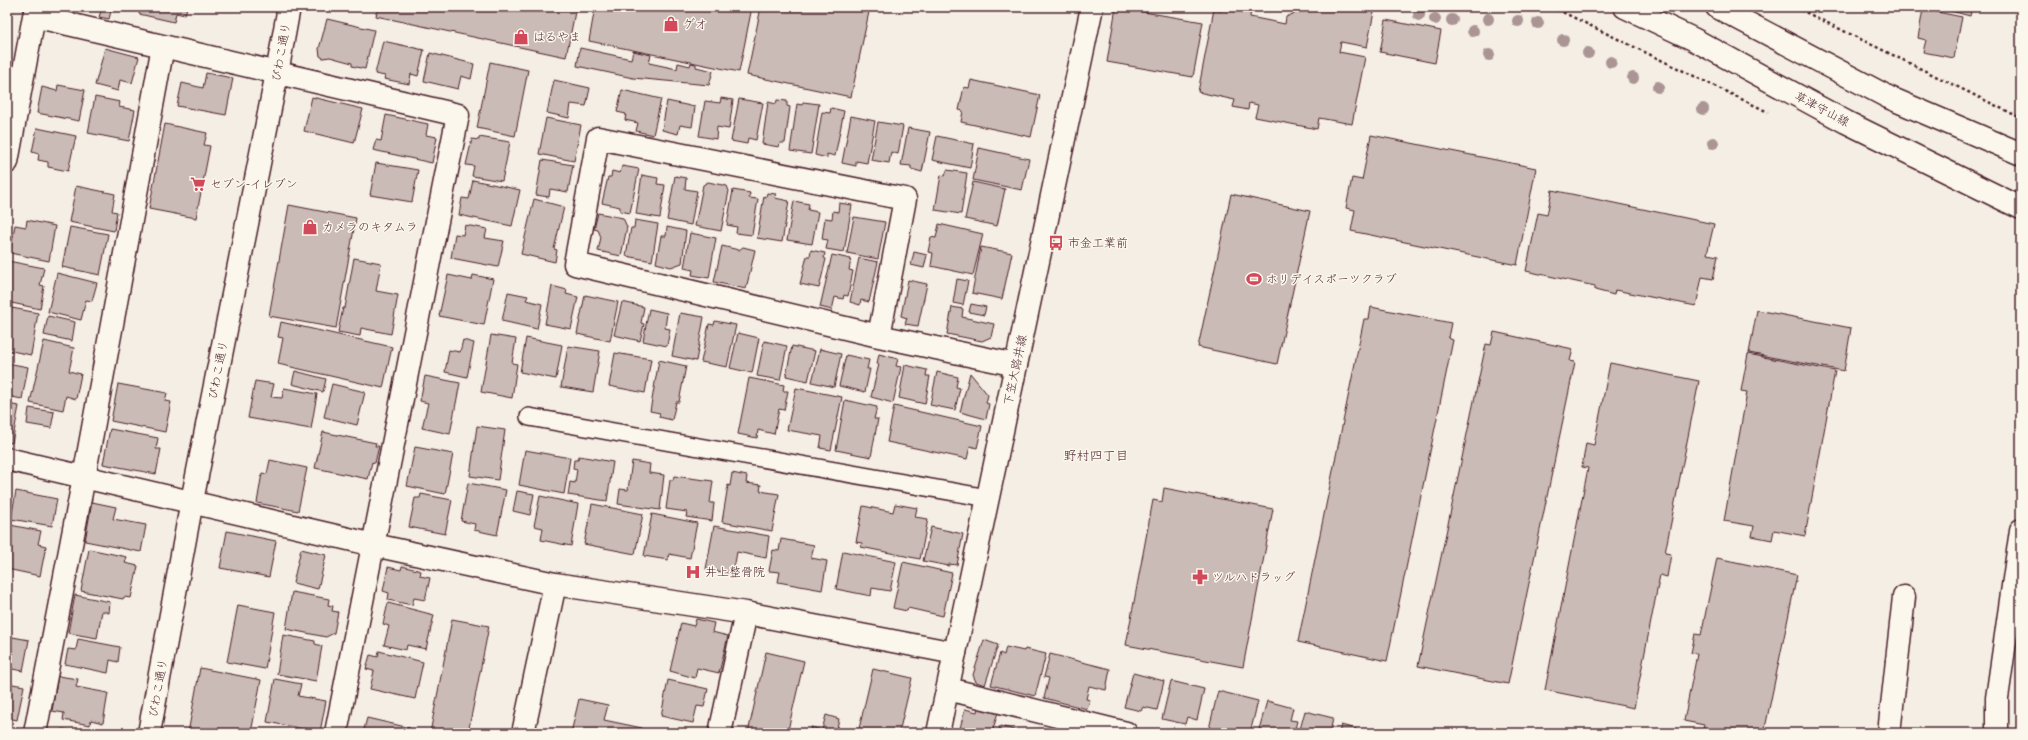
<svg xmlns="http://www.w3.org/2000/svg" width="2028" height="740" font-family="'Architects Daughter','Klee One',sans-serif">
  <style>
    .building { fill: #cabbb6; stroke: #4a1f2b }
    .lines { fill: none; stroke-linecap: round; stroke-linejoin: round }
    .service-casing { stroke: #4a1f2b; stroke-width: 20 }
    .minor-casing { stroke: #4a1f2b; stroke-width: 25 }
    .tertiary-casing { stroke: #4a1f2b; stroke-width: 25 }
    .secondary-casing { stroke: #4a1f2b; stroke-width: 25 }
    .primary-casing { stroke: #4a1f2b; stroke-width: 25 }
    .path { stroke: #4a1f2b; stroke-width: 2.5; stroke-dasharray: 3 3; stroke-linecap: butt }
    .service { stroke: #fbf7ec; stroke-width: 17 }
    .minor { stroke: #fbf7ec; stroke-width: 22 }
    .tertiary { stroke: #fbf7ec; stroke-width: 22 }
    .secondary { stroke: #fbf7ec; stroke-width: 22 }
    .primary { stroke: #fbf7ec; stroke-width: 22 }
    .tree { fill: #aa9494 }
    .labels { text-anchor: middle; stroke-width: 3; stroke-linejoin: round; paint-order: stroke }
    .poi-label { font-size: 12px; fill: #4a1f2b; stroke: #fbf7ec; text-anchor: start }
    .street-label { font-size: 12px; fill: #4a1f2b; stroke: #fbf7ec }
    .neighbourhood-label { font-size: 13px; fill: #4a1f2b; stroke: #fbf7ec }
  </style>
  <rect width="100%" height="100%" fill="#f4eee4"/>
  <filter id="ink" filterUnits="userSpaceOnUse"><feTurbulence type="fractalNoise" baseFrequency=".025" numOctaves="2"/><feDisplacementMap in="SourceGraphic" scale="8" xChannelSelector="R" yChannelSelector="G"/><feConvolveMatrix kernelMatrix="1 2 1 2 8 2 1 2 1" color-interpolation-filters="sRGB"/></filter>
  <g filter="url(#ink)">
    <path class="building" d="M85 7H112L109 19 99 17 101 11Z
      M140 7H187L185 15 176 13 174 22 139 14Z
      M378 7H576L566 57 376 16Z
      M595 7H752L739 72 589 41Z
      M761 7H870L851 97 747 75Z
      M1116 7H1132V10L1203 22 1193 77 1107 62Z
      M1222 7 1251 9 1250 17 1285 24 1286 17 1304 9V7H1375L1367 47 1341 42 1339 52 1365 57 1352 124 1319 118 1317 129 1255 117 1258 105 1249 103 1248 110 1233 107 1235 100 1198 92 1214 9 1221 11Z
      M1936 7H1972L1970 16Z
      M1923 9 1962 17 1954 58 1923 52 1926 40 1918 38Z
      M327 19 374 30 365 69 352 66V63L330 57 323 58 320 56 319 49Z
      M1386 20 1441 31 1435 63 1380 52Z
      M383 41 424 50 418 76 411 74 409 84 384 79 385 76 375 74Z
      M105 48 139 57 132 83 120 80 118 91 95 85Z
      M580 48 631 59 633 51 651 55 649 63 677 69 678 63 690 66 691 63 696 64V67L713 71 709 85 633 78 577 66Z
      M430 53 474 64 471 79 461 76 458 89 424 81Z
      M490 62 528 70 515 136 477 128Z
      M206 73 233 78 226 115 177 106 182 83 203 88Z
      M554 80 590 88 586 106 571 104 569 118 547 113Z
      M971 80 1040 95 1031 137 961 122 963 111 959 110 964 87 969 88Z
      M58 85 85 90 79 121 37 113 42 87 57 91Z
      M622 90 661 99 653 135 636 131 638 123 625 120 626 114 617 112Z
      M95 97 120 102 119 107 135 110 129 141 88 133Z
      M312 97 363 109 354 143 304 131Z
      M721 98 733 100 729 129 717 127 716 139 699 136 705 101 720 103Z
      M739 99 763 103 756 140 748 138 747 144 731 141Z
      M777 100 787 101V106L790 107 785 143H780L779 147 762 144 768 102 776 104Z
      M667 101 695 107 692 127 680 125 678 134 662 130Z
      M803 102 819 104 811 154 790 151 797 104 802 105Z
      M831 108 844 111 835 156 827 154V158L815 155 822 112 830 113Z
      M386 115 428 124 426 135 437 137 432 163 373 150 376 140 381 141Z
      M851 116 875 121 867 163 856 161V166L842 163Z
      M546 118 581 125 574 161 539 154Z
      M878 122 903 126 898 154 891 152 889 163 871 160Z
      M165 124 207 133 204 145 210 146 196 218 149 209Z
      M37 128 76 136 68 171 48 167V162L38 160 39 154 32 152Z
      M908 128 930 132 922 172 911 169V166L901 165Z
      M1371 135 1536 168 1517 265 1351 231 1355 210 1346 208 1352 178 1362 180Z
      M937 136 974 144 970 168 932 160Z
      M479 137 510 142 502 181 472 176 474 166 466 165 472 139 479 140Z
      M979 148 1029 159 1022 190 973 180Z
      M542 160 573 165 568 192 550 189 549 197 536 195Z
      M376 163 418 170 412 202 370 195Z
      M622 166 639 169 630 213 620 211V207L602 203 608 177H611L612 171 620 173Z
      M947 170 967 173 961 214 935 210 941 175 945 176Z
      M642 175 658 178 657 184 665 185 660 218 636 214Z
      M675 176 686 178 685 189 697 191 691 225 667 220Z
      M473 180 520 190 512 226 459 215 462 198 469 199Z
      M708 182 727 186 729 191 721 231 695 226 703 185Z
      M973 182 1005 189 997 226 965 219Z
      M76 186 115 194 112 211 117 212 114 231 69 222Z
      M733 190 750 193 749 198 758 199 752 235 736 233 737 227 727 225Z
      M1552 190 1714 224 1707 254 1718 256 1713 279 1702 277 1696 306 1615 290 1614 295 1595 290V286L1526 271 1538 213 1547 215Z
      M767 193 776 194 775 198 789 201 782 242 757 238 764 196 766 197Z
      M1231 194 1310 211 1277 364 1198 347Z
      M534 199 564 207 554 249 557 250 555 262 521 254Z
      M794 201 809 204 808 210 818 212 812 244 787 240Z
      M839 203 852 205 844 252 826 249 828 240 822 239 825 218 832 219 833 211 838 212Z
      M289 205 356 218 336 328 269 316Z
      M598 213 623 218 627 227 621 256 598 251 601 237 598 230 594 229Z
      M854 217 885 222 878 259 847 253Z
      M27 220 55 226 49 261 10 253 15 225 26 227Z
      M635 220 658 224 652 261 626 256 631 228H634Z
      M939 224 983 234 973 275 931 266 933 253 928 252 931 237 936 238Z
      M465 225 487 229 485 238 504 241 498 267 451 258 455 234 463 235Z
      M70 227 108 234 100 275 62 267Z
      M667 227 686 231 682 263 671 267 656 263 661 236H666Z
      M690 233 716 238 709 278 692 275 693 270 684 268Z
      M722 246 739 250 743 247 755 250 746 289 714 282Z
      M981 247 1012 253 1002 299 972 293Z
      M811 250 825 253 824 258 826 259 819 288 800 284 807 256H810Z
      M914 252 927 255 924 268 911 265Z
      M832 255 851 259 849 270 853 271 848 296 844 295 843 299 835 297 832 310 820 307Z
      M354 258 381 263 376 291 398 295 391 334 361 328 360 336 338 332 343 308H345Z
      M859 258 878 262 869 302 861 300 860 305 850 302Z
      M8 261 44 268 40 285 44 286 40 309 7 302Z
      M57 273 97 283 92 301 86 300 81 320 48 312Z
      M448 275 472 280 473 275 493 279 484 325 439 316Z
      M957 279 968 281 963 305 953 303Z
      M908 280 927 284 918 326 905 324 907 318 901 316Z
      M552 286 567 290 566 294 578 297 571 329 545 324Z
      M508 292 528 296 526 300 542 304 537 329 502 321Z
      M585 295 618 302 610 341 577 334Z
      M622 302 644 307 641 323 644 324 640 341 614 335Z
      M971 304 986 307 984 315 969 312Z
      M952 307 963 309 962 317 994 324 991 337 982 341 947 334Z
      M1371 307 1451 323 1448 338 1453 340 1387 661 1298 642 1364 319H1369Z
      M12 308 38 313 31 355 7 350V312H11Z
      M649 309 667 313 665 328 670 329 667 346 643 341Z
      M1757 310 1851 328 1844 371 1749 353Z
      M680 313 704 317 696 361 672 356Z
      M48 316 75 322 72 341 44 335Z
      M715 321 736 325 727 367 701 362 709 324 714 325Z
      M281 322 392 347 383 388 278 364 283 338 278 337Z
      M1494 332 1573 349 1570 361 1575 362 1508 684 1418 666 1486 344 1491 345Z
      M738 333 759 338 752 373 730 368Z
      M491 335 516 339 512 363 517 364 512 398 481 392Z
      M526 338 562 345 556 379 520 372Z
      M463 340 474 343 467 377 445 372 449 350 460 352Z
      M44 341 74 348 69 371 81 374 76 399 66 396 63 410 30 403Z
      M764 341 787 346 780 380 757 376Z
      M568 346 600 351 593 392 561 387Z
      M792 346 815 351 808 381 786 376Z
      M820 349 841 354 834 387 812 382Z
      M615 353 651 359 645 393 609 386Z
      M879 354 898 359 896 366 901 367 893 403 871 397 879 364H877Z
      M1748 354 1835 371 1805 536 1774 530 1772 540 1752 536 1754 526 1724 521 1747 392 1741 391Z
      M846 355 869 360 867 369H870L865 392 839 386Z
      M659 360 686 366 679 402H676L672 420 659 417 660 413 650 411Z
      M7 363 28 367 22 399 7 396Z
      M1610 363 1699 381 1665 553 1671 554 1667 577 1660 575 1634 708 1545 690 1588 468 1582 467 1586 443 1594 445Z
      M905 365 927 370 926 376H930L925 404 899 398Z
      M295 371 326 379 323 392 292 384Z
      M937 372 958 377 956 387 960 388 955 410 930 405Z
      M970 373 988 395 986 403 989 404 986 419 960 412Z
      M425 376 460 383 450 434 422 428 428 403 420 401Z
      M749 378 784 385 783 391H788L784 410 779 409 774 434 758 430 757 438 738 434Z
      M255 381 274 384 271 397 282 398 284 388 317 394 311 429 248 418Z
      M118 384 167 393 165 401 171 402 165 432 111 421Z
      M332 384 365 392 357 425 324 417Z
      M796 388 842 397 831 450 820 448 822 436 787 430Z
      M845 400 877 407 874 419H878L871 457 836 450Z
      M7 404 19 406 12 443 7 442Z
      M894 406 982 426 977 448 970 446 967 459 887 442Z
      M29 408 54 412 51 428 27 424Z
      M477 426 505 430 498 480 470 476Z
      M110 429 158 438 156 449H161L156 474 103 464Z
      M323 432 376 443 375 446H379L375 463 372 462 368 479 315 468Z
      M415 447 453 454 445 494 407 486Z
      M525 450 570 458 564 494 519 485Z
      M579 456 613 462 607 501 568 495 570 482 575 483 577 469 573 468 574 460H578Z
      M270 460 307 468 298 511 257 503 262 473 267 474Z
      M632 461 650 464 649 473 664 475 660 510 618 504 620 489 628 490Z
      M732 473 747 476 746 483 761 485 760 491 779 494 772 531 722 522 728 485 730 486Z
      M674 476 713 481 710 503H714L712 521 686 517 687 512 666 509 670 480H673Z
      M468 483 506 490 497 535 474 530 475 524 461 521Z
      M1164 488 1273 509 1243 667 1126 645 1153 500 1162 502Z
      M16 491 57 499 52 526 11 519Z
      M517 491 534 494 530 515 513 511Z
      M421 494 452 500 445 534 409 527 415 498H420Z
      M540 496 578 504 571 546 541 540 543 528 534 526Z
      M92 502 116 507 113 519 146 525 141 552 85 541Z
      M592 504 643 514 635 554 584 544Z
      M895 504 917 508 915 517 928 519 920 559 861 547 862 543 856 542 863 506 893 512Z
      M652 514 697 523 690 558 669 554 668 560 644 556Z
      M10 525 41 531 38 544 46 546 40 576 7 569V541Z
      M714 526 769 536 766 558 737 552 733 574 706 569Z
      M931 527 963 534 957 565 949 564V566L923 561Z
      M227 531 276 541 269 577 220 568Z
      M781 539 814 545 811 558 827 561 822 590 778 582 780 572 769 571 773 550 779 551Z
      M89 549 127 557 125 563 138 566 131 598 124 597 123 599 81 591Z
      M301 549 326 555 318 589 293 583Z
      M843 551 896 562 890 591 872 588 871 596 836 589Z
      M1717 558 1797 575 1764 733 1726 731V733H1702L1704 725 1684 721 1697 654 1691 653 1695 634 1701 635Z
      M903 562 952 573 943 616 908 608 907 611 893 608Z
      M402 566 421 571 420 576 430 578 425 600 414 598 412 605 388 600 389 593 383 591 388 567 401 570Z
      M292 592 329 599 328 605 333 606 332 611 338 612 334 633 326 637 286 629Z
      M75 595 110 602 109 613 102 611 97 638 68 633Z
      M388 603 434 615 426 649 407 645 406 650 384 645 389 626 383 624Z
      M238 605 275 612 265 669 227 662Z
      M452 619 489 626 468 733H430Z
      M696 619 714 623 712 632 728 636 719 673 697 668 695 678 670 671 681 623 694 626Z
      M283 635 315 641V644L322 646 316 681 277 674Z
      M7 636 29 640 23 671 7 668Z
      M78 639 120 647 118 662 110 660 108 673 65 664 68 649 76 650Z
      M984 640 998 645 985 685 976 682 973 675Z
      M1006 647 1024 651 1025 649 1046 654 1035 696 991 685 1000 653 1004 655Z
      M379 651 423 662 415 699 370 689 374 671 366 669 370 655 378 657Z
      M766 652 804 661 788 730 792 733H748Z
      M1050 654 1110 669 1106 690 1089 686 1086 699 1090 700 1087 709 1044 698 1049 678 1044 677Z
      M200 668 261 680 251 733H188Z
      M873 669 912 678 899 733H858Z
      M1133 673 1164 681 1157 710 1143 707 1141 711 1124 707Z
      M58 676 78 679 76 687 108 693 103 723 91 720 90 725 63 720 64 713 52 711Z
      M275 679 301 684 298 696 326 701 320 732 267 722Z
      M668 680 708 689 704 707 697 706 693 723 661 716Z
      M1171 681 1204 689 1197 720 1187 717 1185 724 1162 719Z
      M7 683 24 686 17 720 7 718Z
      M1218 691 1258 701 1250 733H1208Z
      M579 699 608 705 604 720 642 728 641 733H571Z
      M1267 701 1293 708 1290 720 1297 721 1294 733H1258Z
      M978 707 998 712 992 733H962L963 729 960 728 965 709 977 712Z
      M1305 711 1333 718 1330 733H1299Z
      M826 715 839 719 836 732 839 733H809L811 727 822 730Z
      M367 718 410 728 409 733H363Z
      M1341 725 1356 729 1355 733H1339Z
      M1000 726 1026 733H998Z
      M1044 728 1062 733H1043Z
      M62 729 85 733H61Z"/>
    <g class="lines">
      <g class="service-casing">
        <path id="service" d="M529 417 988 498"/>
      </g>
      <g class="minor-casing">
        <path id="minor" d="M598 138 905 199 879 336 575 264Z
          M7 162 34 16 458 115 336 733
          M879 336 1016 365
          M7 459 374 545 555 584 746 613 955 653
          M948 689 1126 733
          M35 733 84 477 163 46
          M523 733 555 584
          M720 733 746 613
          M1889 733 1904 597"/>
      </g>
      <g class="tertiary-casing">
        <path id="tertiary" d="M149 733 192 501 277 73 289 7
          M1997 733V698L2021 530"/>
      </g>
      <g class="secondary-casing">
        <path id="secondary" d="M938 733 1092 7"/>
      </g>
      <g class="primary-casing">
        <path id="primary" d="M1625 7 1693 39 1846 122 2021 208
          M1717 7 1888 97 2021 154"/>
      </g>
      <path class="path" d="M1552 7 1768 112
        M1795 7 2021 118"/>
      <use href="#service" class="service"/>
      <use href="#minor" class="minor"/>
      <use href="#tertiary" class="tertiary"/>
      <use href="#secondary" class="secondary"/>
      <use href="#primary" class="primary"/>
    </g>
    <g class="tree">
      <circle cx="1419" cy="15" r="6"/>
      <circle cx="1435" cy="19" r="6"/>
      <circle cx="1488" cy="19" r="6"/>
      <circle cx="1452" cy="20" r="6"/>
      <circle cx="1518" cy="21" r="6"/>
      <circle cx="1538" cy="23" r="6"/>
      <circle cx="1473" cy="31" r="6"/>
      <circle cx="1563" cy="40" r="6"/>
      <circle cx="1588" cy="53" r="6"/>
      <circle cx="1489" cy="55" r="6"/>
      <circle cx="1611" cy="62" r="6"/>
      <circle cx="1633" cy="78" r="6"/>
      <circle cx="1658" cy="87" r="6"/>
      <circle cx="1703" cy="109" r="6"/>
      <circle cx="1713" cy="143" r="6"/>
    </g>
  </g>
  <defs>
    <g id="shop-bare" transform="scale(1.2)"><path d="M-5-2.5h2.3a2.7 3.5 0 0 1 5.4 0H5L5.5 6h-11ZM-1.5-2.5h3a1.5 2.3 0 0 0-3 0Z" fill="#d1495b" stroke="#fbf7ec" stroke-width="2.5" paint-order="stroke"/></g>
    <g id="supermarket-bare" transform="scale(1.2)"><path d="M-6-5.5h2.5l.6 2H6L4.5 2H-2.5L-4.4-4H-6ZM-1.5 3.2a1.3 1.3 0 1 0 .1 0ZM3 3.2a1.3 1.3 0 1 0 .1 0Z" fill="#d1495b" stroke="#fbf7ec" stroke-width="2.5" paint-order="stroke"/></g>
    <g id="bus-bare" transform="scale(1.2)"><path d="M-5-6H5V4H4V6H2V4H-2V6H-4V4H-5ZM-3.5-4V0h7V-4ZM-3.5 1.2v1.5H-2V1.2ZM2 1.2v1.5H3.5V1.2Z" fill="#d1495b" stroke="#fbf7ec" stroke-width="2.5" paint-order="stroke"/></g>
    <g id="stadium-bare" transform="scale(1.2)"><path d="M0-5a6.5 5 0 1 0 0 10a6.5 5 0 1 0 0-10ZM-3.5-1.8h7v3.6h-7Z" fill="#d1495b" stroke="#fbf7ec" stroke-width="2.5" paint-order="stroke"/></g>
    <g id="hospital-bare" transform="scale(1.2)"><path d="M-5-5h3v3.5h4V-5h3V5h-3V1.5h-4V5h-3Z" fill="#d1495b" stroke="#fbf7ec" stroke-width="2.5" paint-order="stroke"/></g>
    <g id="pharmacy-bare" transform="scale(1.2)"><path d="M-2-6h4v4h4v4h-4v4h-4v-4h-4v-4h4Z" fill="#d1495b" stroke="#fbf7ec" stroke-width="2.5" paint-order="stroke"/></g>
  </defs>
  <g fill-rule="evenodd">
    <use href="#shop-bare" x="671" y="24"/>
    <use href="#shop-bare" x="521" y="37"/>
    <use href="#supermarket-bare" x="198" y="184"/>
    <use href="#shop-bare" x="310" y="227"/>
    <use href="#bus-bare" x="1056" y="243"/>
    <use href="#stadium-bare" x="1254" y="279"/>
    <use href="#hospital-bare" x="693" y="572"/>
    <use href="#pharmacy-bare" x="1200" y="577"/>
  </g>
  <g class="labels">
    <g class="poi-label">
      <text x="683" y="28">ゲオ</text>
      <text x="533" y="41">はるやま</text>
      <text x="210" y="188">セブン-イレブン</text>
      <text x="322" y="231">カメラのキタムラ</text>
      <text x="1068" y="247">市金工業前</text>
      <text x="1266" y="283">ホリデイスポーツクラブ</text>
      <text x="705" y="576">井上整骨院</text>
      <text x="1212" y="581">ツルハドラッグ</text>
    </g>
    <g class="street-label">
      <text transform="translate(281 52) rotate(-80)" y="4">びわこ通り</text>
      <text transform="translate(1822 109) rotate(28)" y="4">草津守山線</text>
      <text transform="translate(218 370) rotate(-79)" y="4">びわこ通り</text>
      <text transform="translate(1015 370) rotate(-78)" y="4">下笠大路井線</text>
      <text transform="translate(158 688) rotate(-80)" y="4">びわこ通り</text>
    </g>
    <g class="neighbourhood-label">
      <text x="1096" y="460">野村四丁目</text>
    </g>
  </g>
  <rect width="2028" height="740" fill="none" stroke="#fbf7ec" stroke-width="24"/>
  <rect x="12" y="12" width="2004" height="716" fill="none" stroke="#4a1f2b" stroke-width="1.5" filter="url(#ink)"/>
</svg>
